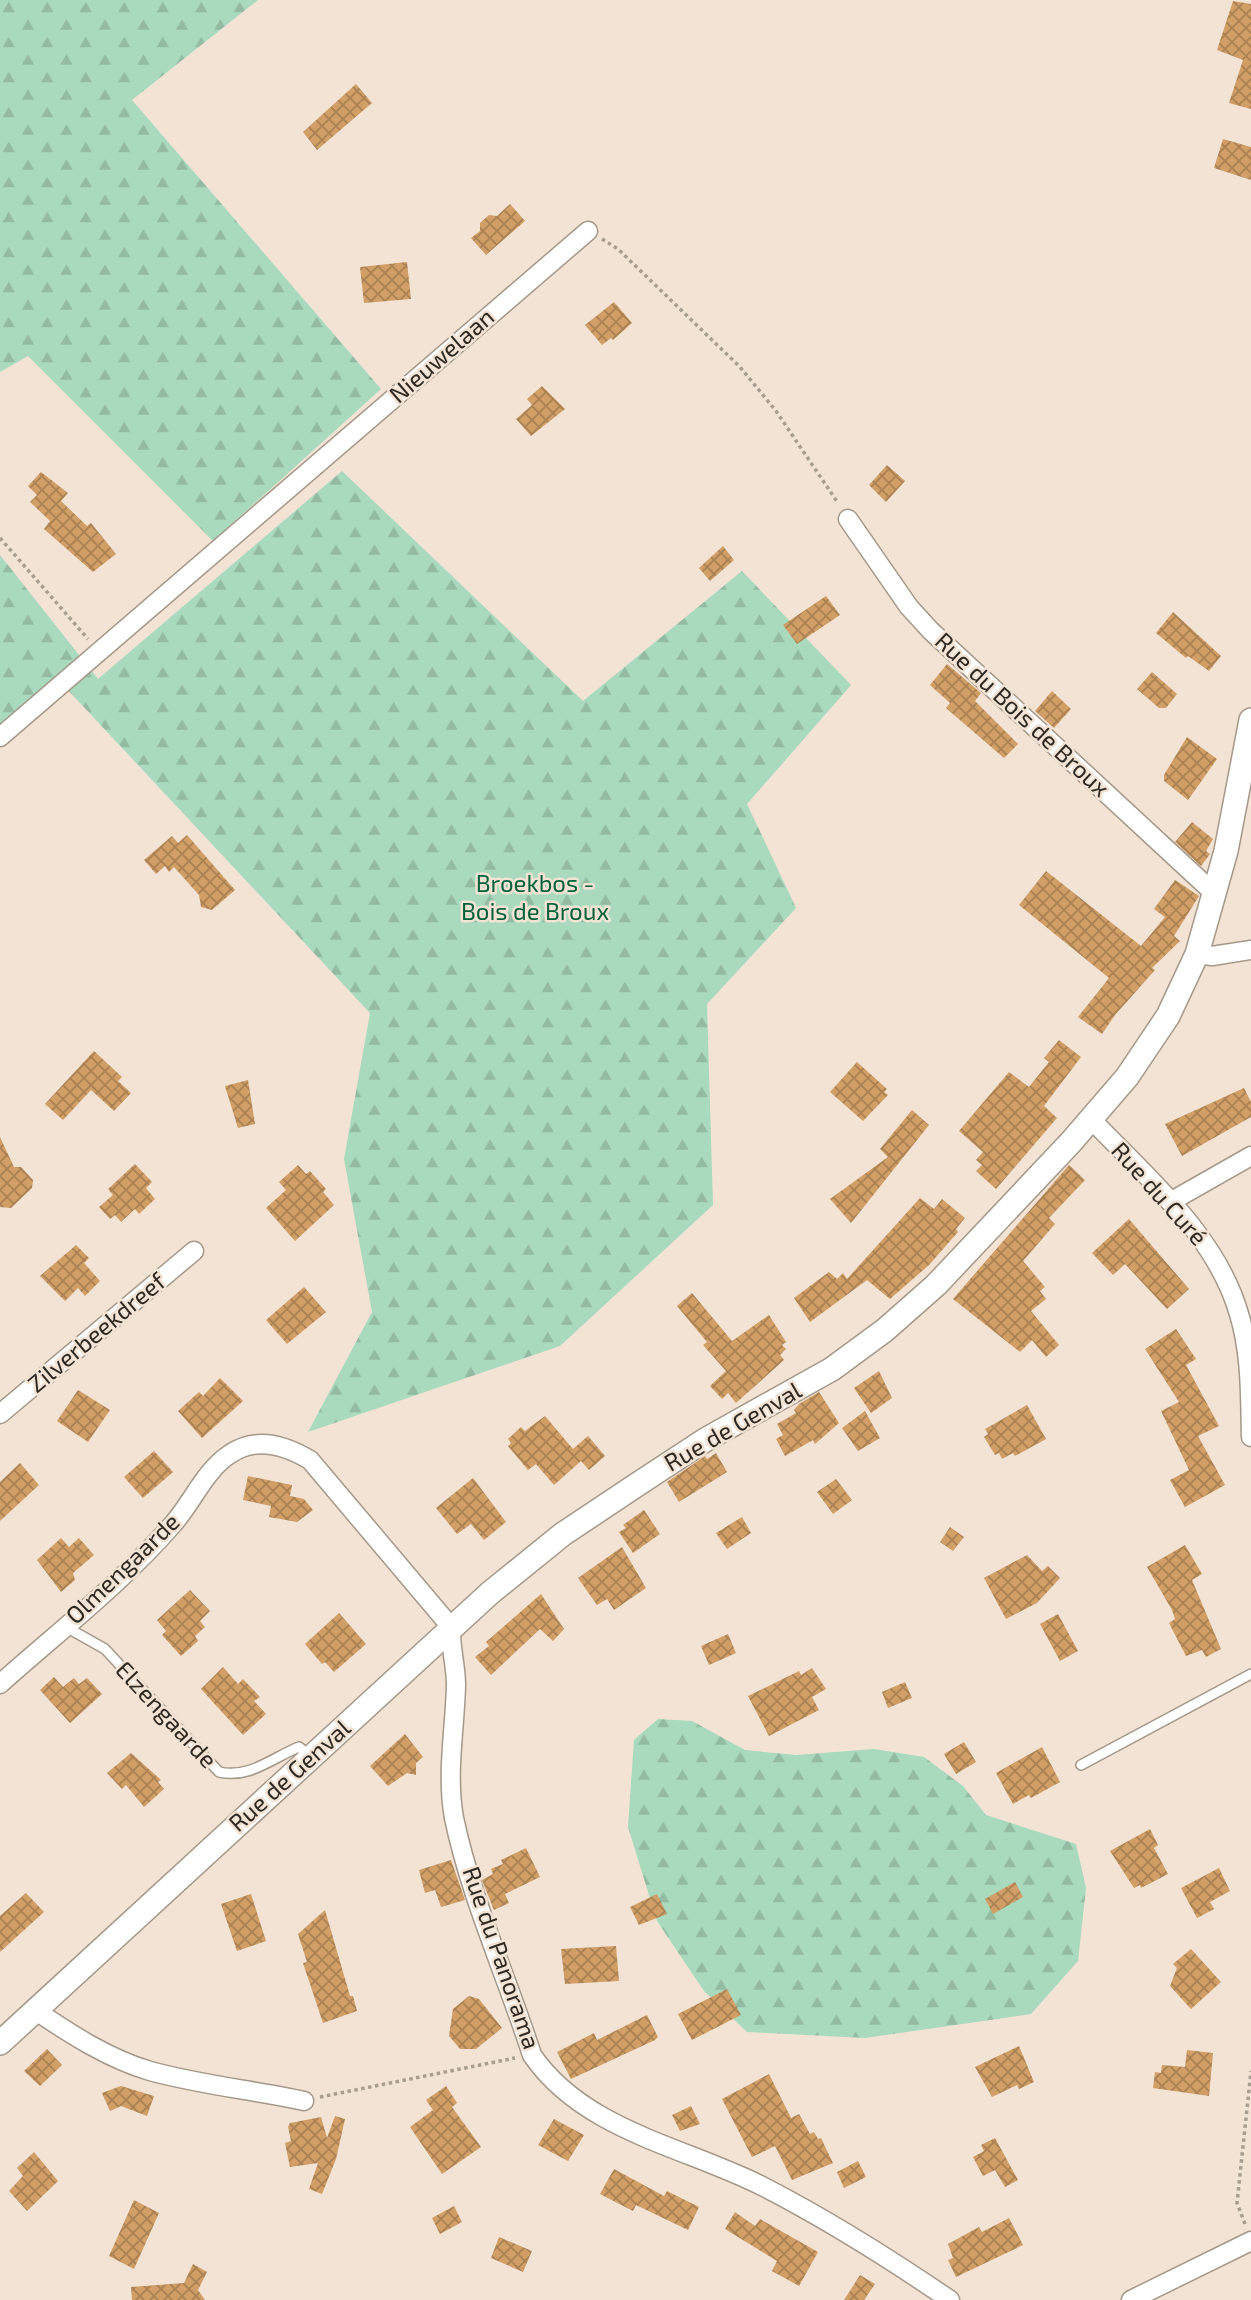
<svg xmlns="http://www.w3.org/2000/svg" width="1251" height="2300" font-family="'Exo 2',sans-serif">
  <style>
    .forest { fill: url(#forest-firs) }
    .building { fill: url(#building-cross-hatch) }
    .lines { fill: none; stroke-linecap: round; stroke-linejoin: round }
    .service-casing { stroke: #a59889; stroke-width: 12 }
    .minor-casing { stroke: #a59889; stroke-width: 21 }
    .tertiary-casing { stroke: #a59889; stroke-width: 26 }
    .path { stroke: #a89d91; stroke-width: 3.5; stroke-dasharray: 3.5 3.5; stroke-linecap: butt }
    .service { stroke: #fff; stroke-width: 9 }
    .minor { stroke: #fff; stroke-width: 18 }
    .tertiary { stroke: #fff; stroke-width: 23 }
    .labels { text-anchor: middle; stroke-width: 5; stroke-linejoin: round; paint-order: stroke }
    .street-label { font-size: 24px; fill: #2e2822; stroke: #f2e3d4 }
    .park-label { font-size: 24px; fill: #02613b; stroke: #f2e3d4 }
  </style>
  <defs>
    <pattern id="forest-firs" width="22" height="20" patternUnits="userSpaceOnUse" patternTransform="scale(1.75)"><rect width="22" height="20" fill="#a9dabd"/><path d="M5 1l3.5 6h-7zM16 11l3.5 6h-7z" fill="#92bba2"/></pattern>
    <pattern id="building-cross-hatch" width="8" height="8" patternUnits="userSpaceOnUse" patternTransform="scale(1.75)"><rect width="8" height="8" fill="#d19e65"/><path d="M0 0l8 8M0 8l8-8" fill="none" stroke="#aa8153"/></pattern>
  </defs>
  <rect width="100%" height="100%" fill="#f2e3d4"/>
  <path class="forest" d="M0 0H258L132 100 381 389 213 541 28 356 0 372Z
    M342 471 583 701 742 571 851 685 747 804 796 908 707 1004 713 1205 560 1346 308 1432 372 1312 344 1159 370 1013 66 688 0 745V555L98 679Z
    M658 1719 692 1721 745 1750 796 1755 874 1749 924 1757 963 1786 986 1815 1076 1844 1086 1888 1078 1961 1031 2014 865 2038 747 2032 704 1991 657 1921 628 1827 634 1740Z"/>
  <path class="building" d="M1233 1 1251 4V109L1229 103 1243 60 1217 50Z
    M356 84 372 103 317 150 303 132Z
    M1223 139 1251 147V180L1214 168Z
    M510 204 525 221 486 255 471 238 480 231V223L489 215 497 216Z
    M407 262 411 299 364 303 360 267Z
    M614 302 632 323 613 340 611 338 602 345 585 325Z
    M542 386 565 409 531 436 516 419 532 405 527 399Z
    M887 465 905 481 886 502 869 485Z
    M41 472 68 493 61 501 87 526 91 523 116 554 93 572 44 529 50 521 30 502 37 495 28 486Z
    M723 546 734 560 710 581 699 568Z
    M826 596 840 615 797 644 783 625Z
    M1173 612 1221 656 1209 671 1188 656 1186 658 1156 633Z
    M947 664 981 693 975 701 1018 744 1004 758 946 708 950 703 930 685Z
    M1152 672 1177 694 1166 708H1159L1137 689Z
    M1052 691 1071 709 1054 728 1035 711Z
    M1187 737 1217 759 1188 800 1164 781V775Z
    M1192 822 1213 839 1206 851 1210 854 1201 866 1175 842Z
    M187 835 235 890 212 910 201 907 199 895 174 867 169 872 165 866 156 874 144 860 172 836 178 843Z
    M1046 871 1141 946 1165 917 1154 909 1175 880 1199 896 1174 936 1180 941 1152 968 1155 970 1115 1015 1102 1034 1078 1017 1109 978 1019 905Z
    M1059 1040 1081 1057 1044 1106 1057 1118 996 1189 976 1171 982 1165 976 1160 983 1152 959 1131 1009 1072 1029 1087 1049 1062 1044 1058Z
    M94 1051 122 1077 118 1081 131 1093 114 1111 91 1090 63 1120 45 1104Z
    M857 1062 887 1089 884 1092 888 1095 863 1121 830 1092Z
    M248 1080 255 1124 238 1128 225 1086Z
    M1244 1088 1251 1102V1117L1182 1156 1165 1124Z
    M912 1110 929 1125 851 1223 830 1199 888 1157 880 1149Z
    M0 1137 14 1167H21L33 1180 32 1188 11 1208 0 1207Z
    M135 1164 152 1182 146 1188 155 1199 139 1214 135 1209 121 1222 115 1215 110 1219 99 1207 113 1195 108 1189Z
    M298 1165 306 1174 310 1171 326 1189 323 1192 334 1205 295 1241 266 1208 286 1190 279 1182Z
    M1069 1165 1085 1180 1049 1218 1055 1224 1023 1261 1045 1287 1040 1291 1046 1299 1031 1311 1059 1345 1046 1357 1032 1340 1020 1352 953 1299Z
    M920 1198 934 1209 942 1199 965 1218 956 1229 958 1232 929 1265 890 1299 867 1280 810 1322 794 1298 829 1272 837 1279 843 1273 847 1279Z
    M1129 1219 1189 1289 1167 1309 1125 1264 1113 1275 1092 1253Z
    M76 1245 89 1258 84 1263 100 1281 85 1296 78 1288 65 1301 40 1276Z
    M304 1287 326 1312 287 1344 266 1320Z
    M692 1293 732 1341 769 1315 786 1342 782 1345 786 1349 780 1355 784 1360 736 1403 728 1393 722 1399 710 1386 726 1371 703 1345 707 1342 677 1306Z
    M1176 1329 1196 1359 1186 1365 1219 1426 1198 1436 1225 1485 1185 1507 1170 1480 1189 1470 1161 1411 1179 1402 1145 1349Z
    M879 1371 892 1398 871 1413 854 1388Z
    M220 1378 243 1401 202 1438 178 1411 199 1392 203 1396Z
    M78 1390 110 1410 88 1442 57 1421Z
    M819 1392 839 1423 815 1444 813 1440 785 1456 776 1439 783 1435 777 1424 796 1413 794 1410 799 1404Z
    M1027 1405 1046 1439 1015 1456 1013 1453 1002 1459 999 1453 995 1455 984 1437 988 1434 985 1429Z
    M865 1411 880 1438 858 1451 842 1428Z
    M545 1416 573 1449 588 1436 605 1456 589 1470 581 1461 554 1485 536 1464 528 1470 508 1446 511 1443 508 1439 521 1427 525 1431Z
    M154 1451 173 1472 143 1498 124 1477Z
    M716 1453 727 1472 679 1502 667 1482 705 1456 707 1459Z
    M20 1463 39 1485 0 1521V1482Z
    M248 1476 292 1485 290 1496 304 1499 313 1510 297 1522 269 1517 271 1506 243 1500Z
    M473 1478 506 1522 484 1540 471 1524 457 1534 436 1508Z
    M836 1479 852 1500 833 1514 817 1492Z
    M644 1510 660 1534 633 1553 619 1532 626 1528 623 1525Z
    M742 1517 751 1533 727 1549 716 1533Z
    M950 1527 964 1537 953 1551 940 1542Z
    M61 1538 69 1547 79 1538 94 1555 73 1573 75 1580 61 1592 37 1560Z
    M1185 1545 1202 1574 1192 1580 1221 1649 1206 1657 1202 1650 1186 1656 1169 1623 1175 1619 1172 1610 1147 1567Z
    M622 1547 646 1588 614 1610 607 1599 597 1605 578 1578Z
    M1027 1555 1042 1571 1048 1566 1060 1578 1037 1603 1006 1619 984 1578Z
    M190 1590 210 1611 200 1621 205 1627 195 1636 198 1641 181 1656 162 1635 166 1631 157 1620Z
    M541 1594 564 1629 553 1641 540 1629 491 1675 475 1657 489 1646 486 1642Z
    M339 1613 366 1644 334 1672 325 1662 322 1664 305 1644Z
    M1058 1614 1078 1651 1060 1661 1040 1624Z
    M728 1634 736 1653 709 1665 701 1646Z
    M223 1667 238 1684 243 1679 260 1697 254 1701 266 1714 243 1735 201 1689Z
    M812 1668 826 1689 812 1697 819 1710 769 1736 748 1696 799 1671 801 1675Z
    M54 1677 63 1687 74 1678 79 1684 87 1678 102 1694 70 1723 40 1690Z
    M905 1682 912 1698 888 1708 882 1692Z
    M405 1734 423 1757 416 1763V1775L407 1773 388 1786 370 1766Z
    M964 1742 976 1762 956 1774 944 1754Z
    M1042 1747 1060 1782 1031 1798 1029 1795 1013 1804 996 1773Z
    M131 1753 161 1780 158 1782 164 1789 144 1807 126 1785 122 1789 107 1773Z
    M1150 1829 1158 1845 1154 1848 1168 1874 1141 1888 1140 1885 1134 1888 1110 1851Z
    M526 1848 540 1877 505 1894 509 1903 494 1910 482 1880 493 1874 491 1869 503 1864 501 1860Z
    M451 1860 465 1900 441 1907 435 1890 425 1893 419 1870Z
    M1219 1868 1230 1891 1210 1902 1214 1909 1197 1918 1181 1888Z
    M1015 1882 1023 1897 993 1914 985 1899Z
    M26 1893 44 1912 0 1952V1916Z
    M251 1894 266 1941 237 1951 221 1904Z
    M657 1894 667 1914 639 1925 630 1907Z
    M325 1910 350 1996H353L357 2011 323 2023 303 1963 307 1962 298 1934Z
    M616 1946 619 1981 565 1984 561 1949Z
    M1191 1949 1221 1982 1191 2009 1170 1986 1177 1968 1173 1964Z
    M727 1989 741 2015 692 2040 678 2014Z
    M469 1996 479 1999 502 2028 476 2049H460L449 2036 453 2009Z
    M647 2015 658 2037 655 2040 571 2079 557 2052 594 2033 597 2040Z
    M1019 2046 1034 2082 1019 2089 1017 2085 992 2097 975 2067Z
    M47 2049 62 2065 40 2086 24 2071Z
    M1187 2050 1213 2053 1209 2096 1153 2088 1155 2072 1161 2073 1162 2065 1185 2067Z
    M769 2074 791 2118 799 2114 810 2134 814 2132 818 2139 821 2138 833 2163 792 2180 775 2146 752 2157 722 2099Z
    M121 2086 154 2096 147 2116 121 2106 110 2111 102 2093Z
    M446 2086 457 2103 452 2107 481 2147 442 2174 410 2127 433 2110 426 2100Z
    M691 2106 700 2124 680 2131 672 2115Z
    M335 2116 345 2119 336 2159 322 2194 309 2189 318 2163 290 2167 285 2143 291 2141 288 2127 290 2123 321 2117 327 2138Z
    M554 2119 584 2135 568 2161 538 2145Z
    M995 2138 1018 2180 1005 2187 995 2170 983 2176 973 2157 984 2151 981 2145Z
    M34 2152 58 2181 27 2211 9 2191 23 2176 17 2168Z
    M858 2161 866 2177 844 2188 837 2172Z
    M614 2169 664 2196 667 2191 699 2207 688 2230 636 2205 633 2211 600 2194Z
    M134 2200 159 2213 134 2269 109 2256Z
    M454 2206 462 2222 440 2234 432 2218Z
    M735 2212 755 2226 760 2219 818 2252 799 2286 772 2271 777 2261 725 2229Z
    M1009 2218 1023 2245 956 2277 948 2260 953 2258 948 2244 979 2227 982 2232Z
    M499 2237 532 2251 523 2272 491 2258Z
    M193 2264 207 2272 198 2290 205 2300H132L131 2287 184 2283Z
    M860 2275 875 2284 864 2300H844Z"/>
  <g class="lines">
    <g class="service-casing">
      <path id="service" d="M66 1627 105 1649 219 1772C249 1779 272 1758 299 1747L310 1756
        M1081 1765 1251 1674"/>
    </g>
    <g class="minor-casing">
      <path id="minor" d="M848 519 909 607 931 631 1215 894
        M0 737 588 231
        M1197 954 1212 956 1251 950
        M1091 1119C1146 1177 1216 1234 1239 1314 1251 1353 1250 1396 1251 1437
        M1170 1202 1251 1156
        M0 1414 194 1251
        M0 1684C58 1632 122 1583 173 1524 192 1503 205 1470 230 1454 256 1436 285 1445 310 1460L451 1627C450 1647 456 1665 456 1685 455 1729 446 1774 454 1818 471 1899 507 1977 532 2055 584 2131 686 2147 764 2187 828 2220 890 2259 950 2300
        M35 2010C70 2034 109 2059 150 2071 201 2085 253 2090 304 2101
        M1131 2300 1251 2241"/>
    </g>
    <g class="tertiary-casing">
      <path id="tertiary" d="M0 2043 490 1593 563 1534 635 1486 705 1440 832 1369 885 1330 936 1285 1071 1142 1127 1077 1168 1016 1197 954 1226 851 1251 720"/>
    </g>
    <path class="path" d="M602 239 618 249 740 367 776 411 838 503
      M0 538 88 639
      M320 2097 515 2058
      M1245 2224 1237 2203 1251 2071"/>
    <use href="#service" class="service"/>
    <use href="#minor" class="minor"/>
    <use href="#tertiary" class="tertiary"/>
  </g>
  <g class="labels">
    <g class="street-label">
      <text transform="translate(442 356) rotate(-41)" y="8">Nieuwelaan</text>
      <text transform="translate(1022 715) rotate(43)" y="8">Rue du Bois de Broux</text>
      <text transform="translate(1159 1194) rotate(48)" y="8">Rue du Curé</text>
      <text transform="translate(97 1333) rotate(-40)" y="8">Zilverbeekdreef</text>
      <text transform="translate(733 1427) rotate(-30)" y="8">Rue de Genval</text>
      <text transform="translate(123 1569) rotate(-44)" y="8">Olmengaarde</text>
      <text transform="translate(166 1715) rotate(47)" y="8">Elzengaarde</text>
      <text transform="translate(290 1776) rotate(-42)" y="8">Rue de Genval</text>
      <text transform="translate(501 1958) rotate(71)" y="8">Rue du Panorama</text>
    </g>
    <g class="park-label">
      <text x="535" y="892">Broekbos -<tspan x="535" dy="28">Bois de Broux</tspan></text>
    </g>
  </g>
</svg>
